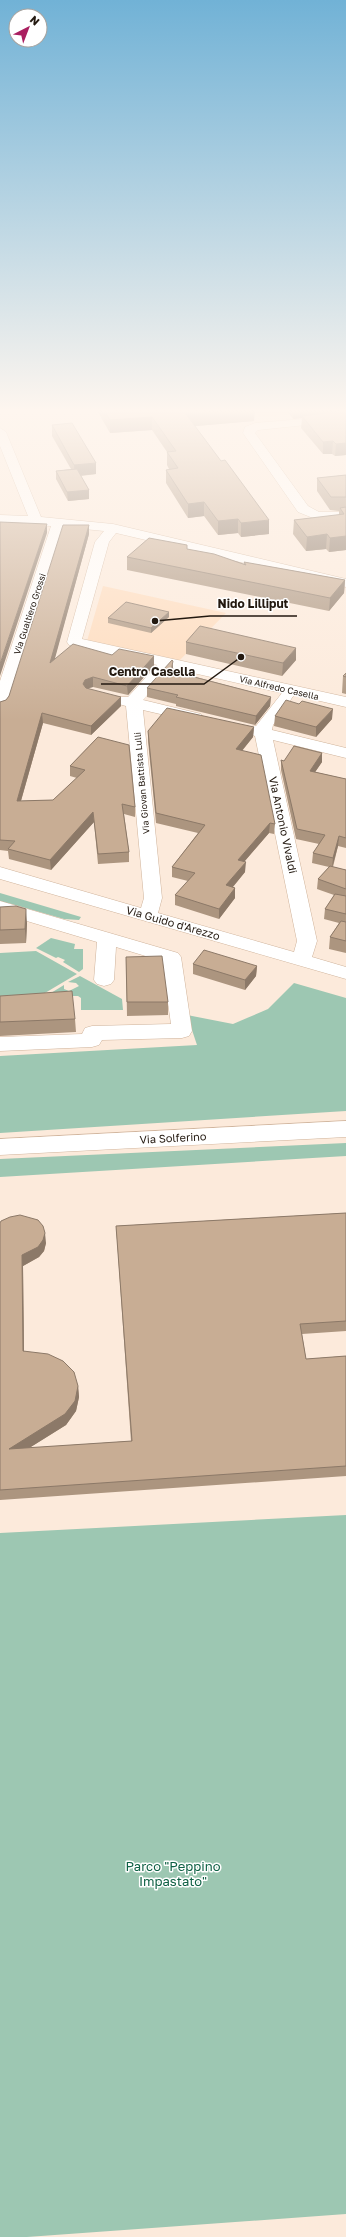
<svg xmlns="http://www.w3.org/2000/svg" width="346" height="2237" font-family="'Golos Text',sans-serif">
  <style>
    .built { fill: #fedbbc }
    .green { fill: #9dc7b2 }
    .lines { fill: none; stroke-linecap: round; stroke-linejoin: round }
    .minor-casing { stroke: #cfb39b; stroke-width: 1 }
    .major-casing { stroke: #cfb39b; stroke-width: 1 }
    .minor { fill: #fff; fill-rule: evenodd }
    .major { fill: #fff; fill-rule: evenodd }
    .wall { fill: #ac957f }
    .shaded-wall { fill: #8c7968 }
    .building { fill: #c8ad94; stroke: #8c7968 }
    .labels { text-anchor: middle; stroke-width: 3; stroke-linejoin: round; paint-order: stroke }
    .far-street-label { font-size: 9px; fill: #231910; stroke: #fff }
    .street-label { font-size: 11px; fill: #231910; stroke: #fff }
    .near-park-label { font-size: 13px; fill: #0f6145; stroke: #fff }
    .leader { fill: none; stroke: #231910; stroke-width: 1.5 }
    .callout-dot { fill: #231910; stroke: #fff; stroke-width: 1.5 }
    .callout-label { font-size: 12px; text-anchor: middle; font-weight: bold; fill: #231910; stroke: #fff; stroke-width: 3; stroke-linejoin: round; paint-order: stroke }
  </style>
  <rect width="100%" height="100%" fill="#fceadb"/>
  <path class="built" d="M251 407H346V409L259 417Z
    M103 586 226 613 178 662 87 641Z"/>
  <path class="green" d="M0 893 81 917 79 920 64 919 8 903H0Z
    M51 938 75 944 74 949H83V969L79 972 63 962 65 960 58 957 56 958 36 948Z
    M36 951 77 974 23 1006 0 1007V953Z
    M80 976 122 999 123 1010H81V998L78 996H46L64 985V989L69 991 79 986 76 983 68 982Z
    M294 983 346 998V1111L0 1133V1056L197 1045 187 1015 233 1024 268 1009Z
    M346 1143V1156L0 1177V1159Z
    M346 1515V2214L27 2237H0V1533Z"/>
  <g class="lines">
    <g class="minor-casing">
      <path id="minor" d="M331 417 335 418 337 420 335 422 258 430 255 433 308 506 319 512H346V520H318L298 512 243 433 245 427 255 423Z
        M0 428 6 432 41 517 113 524 346 579V587L116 533 109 542 82 639 346 697V707L294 695 273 725 272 730 346 748V758L273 740 317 941 312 957 346 967V979L0 879V867L141 908 144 898 126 706 115 703 113 700 115 697H128L157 665 69 645 67 642 95 542 104 531 64 527 8 705 6 708 0 710V681L51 526 0 523V515L28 516 0 446ZM171 668 282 693 256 726 246 727 244 730 246 733 255 736 297 941 294 952 158 913 162 898 143 710 195 722 201 720 203 717 201 714 143 700Z
        M0 901 178 953 181 957 192 1031 189 1036 182 1038 102 1040 99 1045 92 1047 0 1051V1037L82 1034 85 1028 92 1026 171 1024 162 961 116 947 114 980 111 984 104 986 97 984 94 980 97 942 0 913Z"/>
    </g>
    <g class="major-casing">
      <path id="major" d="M346 1121V1137L0 1155V1139Z"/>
    </g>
    <use href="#minor" class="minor"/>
    <use href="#major" class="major"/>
  </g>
  <path class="wall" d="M95 407H254V421L195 426 269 534 241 537 238 533 218 535 204 516 188 518 166 483V470L169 469 167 465V452L152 430 110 433Z
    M284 407H346V455L335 456 332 454H323L301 428 302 418 293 419Z
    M52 425 96 474 81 476 89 490V499L68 501 56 479V471L71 469 52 436Z
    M346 475V550L329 552 326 549 306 551 293 534 294 520 339 515V511L330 510 317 491V478Z
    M89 525V534L54 660 112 655 154 656V666L128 695 93 687 88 688 121 706 91 735 43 723 21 801 53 800 77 778 70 776V766L98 737 135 807V817L124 814 129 852V862L98 864 94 822 51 870 9 859 8 851 0 850V702L6 700 9 696Z
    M187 549 244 564V562L345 580 344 593 329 611 127 570V557Z
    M169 617 151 633 108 623V618Z
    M186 642 296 660 282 676 186 654Z
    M173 670V671L271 697 270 706 255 725 176 706V704L147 697V688Z
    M346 673V694L342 693 343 676Z
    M275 716 332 719 316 737 274 726Z
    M254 727 253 737 242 751 275 824 274 834 269 833 244 862 245 872 233 887 235 888V898L219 919 175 905V895L188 881 172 877V867L198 833 156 823 148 741V731Z
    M322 753V762L315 772 346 779V848L338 846 333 867 346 870V953L329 949 330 937 339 923 324 919 325 909 334 895 317 889 318 879 329 867 312 863 313 853 319 844 296 839 281 770V760L284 761Z
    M0 907 27 923 26 943 0 944Z
    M126 957 168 1002V1015L127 1016Z
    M193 964 257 966 256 976 245 990 193 974Z
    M0 996 75 1019 76 1032 0 1036Z
    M346 1213V1331L302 1334 306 1359 346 1356V1476L0 1500V1223L46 1243 44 1251 39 1257 23 1266 24 1351 78 1386 79 1397 76 1411 66 1425 29 1448 131 1441 116 1226Z"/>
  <path class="shaded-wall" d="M294 407H334V416H302V418L293 419Z
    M255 408 254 421 185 427 186 414Z
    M152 417V430L110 433V420Z
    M333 441 332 454H323V442Z
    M346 443V455L335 456 336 444Z
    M96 463V474L75 476 74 465Z
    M89 490V499L68 501 67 492Z
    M204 502V516L188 518V504Z
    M238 519V533L218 535V521Z
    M269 520V534L241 537V523Z
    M47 524V533L0 676V664Z
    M89 525V534L51 673 50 663Z
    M327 534 326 549 306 551 307 537Z
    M346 536V550L329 552 330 538Z
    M345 580 344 593 329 611 330 598Z
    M169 612V617L151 633V628Z
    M296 648V660L282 676 283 663Z
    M154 656V666L128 695 127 686Z
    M173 661V670L171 680V671Z
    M93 677V687L86 689 83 684 85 680Z
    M121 697V706L91 735V726Z
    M271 697 270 706 255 725 256 716Z
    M333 709 332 719 316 737V727Z
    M42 713 43 723 18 811 17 801Z
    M254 727 253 737 235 759 236 749Z
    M322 753V762L309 781 310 771Z
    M93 812 94 822 51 870 50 860Z
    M270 823 269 833 237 870 238 860Z
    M339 836 338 846 332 868 333 858Z
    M246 862 245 872 226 895V885Z
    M235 888V898L219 919V909Z
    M26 909 27 923 26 943 25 929Z
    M257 966 256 976 245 990V980Z
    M45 1233 46 1243 44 1251 39 1257 23 1266 24 1361 23 1351 22 1255Z
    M78 1386 79 1397 76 1411 66 1425 10 1460 9 1449Z"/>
  <path class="building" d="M102 407H254L255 408 186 414 221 461 225 460 269 520 241 523 238 519 218 521 204 502 188 504 166 470 178 468 167 452 176 451 152 417 110 420Z
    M342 407H346V443L336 444 333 441 323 442 302 416 339 411Z
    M72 423 96 463 74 465 52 425Z
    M77 469 89 490 67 492 56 471Z
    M346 475V497H331L317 478Z
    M346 507V536L330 538 327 534 307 537 294 520 344 514 340 508Z
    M0 522 47 524 0 664Z
    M63 525H89L50 663 73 644 112 655 119 649 154 656 127 686 93 677 85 680 83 684 86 688 121 697 91 726 42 713 17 801 53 800 85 770 70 766 98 737 129 745 135 807 122 804 129 852 98 854 93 812 50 860 8 849 15 841 0 840V702L6 700 9 696Z
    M149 538 187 545V549L214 554 246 565 244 562 345 580 330 598 127 557Z
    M126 602 169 612 151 628 108 618Z
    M200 626 296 648 283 663 186 642Z
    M172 660 173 661 171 671 271 697 256 716 176 697 178 695 147 688Z
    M346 673V677L343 676Z
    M286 700 299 704 302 701 333 709 316 727 275 716Z
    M167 708 254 727 236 749 261 755 275 824 270 823 238 860 246 862 226 885 235 888 219 909 175 895 195 873 172 867 205 825 156 813 148 731Z
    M294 746 322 753 310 771 346 779V838L339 836 333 858 313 853 325 835 297 829 281 760 284 761Z
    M330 866 346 870V889L318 879Z
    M335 894 346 896V914L325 909Z
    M16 906 26 909 25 929 0 930V907Z
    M341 921 346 922V941L330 937Z
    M204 950 257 966 245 980 193 964Z
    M162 956 168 1002H127L126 957Z
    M72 991 75 1019 0 1022V996Z
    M346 1213V1321L300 1324 306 1359 346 1356V1466L0 1490V1223L1 1221 10 1217 20 1215 38 1220 43 1226 45 1233 43 1240 38 1247 22 1255 23 1351 48 1354 63 1361 74 1372 78 1386 75 1401 65 1414 9 1449 132 1441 116 1226Z"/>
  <linearGradient id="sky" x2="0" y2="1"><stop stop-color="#71b2d6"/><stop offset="0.57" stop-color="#fef6ef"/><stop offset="1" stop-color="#fef6ef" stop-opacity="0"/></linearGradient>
  <rect width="346" height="720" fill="url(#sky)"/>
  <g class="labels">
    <g class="far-street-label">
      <text transform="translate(30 614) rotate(-72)" y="3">Via Gualtiero Grossi</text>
      <text transform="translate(279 688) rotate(13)" y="3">Via Alfredo Casella</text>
      <text transform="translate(142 783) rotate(-95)" y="3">Via Giovan Battista Lulli</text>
    </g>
    <g class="street-label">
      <text transform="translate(283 825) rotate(78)" y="4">Via Antonio Vivaldi</text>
      <text transform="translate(173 923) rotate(16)" y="4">Via Guido d'Arezzo</text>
      <text transform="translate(173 1138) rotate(-3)" y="4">Via Solferino</text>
    </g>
    <g class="near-park-label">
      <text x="173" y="1871">Parco "Peppino<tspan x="173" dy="15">Impastato"</tspan></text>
    </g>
  </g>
  <path class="leader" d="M155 621L210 616H297M241 657L204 684H101"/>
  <g class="callout-dot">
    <circle cx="155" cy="621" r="4"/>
    <circle cx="241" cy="657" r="4"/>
  </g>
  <g class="callout-label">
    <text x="253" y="608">Nido Lilliput</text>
    <text x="152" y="676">Centro Casella</text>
  </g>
  <g transform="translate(28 28) rotate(42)"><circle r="19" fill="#ffffff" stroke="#a7a39f"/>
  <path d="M0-3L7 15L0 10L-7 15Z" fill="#aa1f60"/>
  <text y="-6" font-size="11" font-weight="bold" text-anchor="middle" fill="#231910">N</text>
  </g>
</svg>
